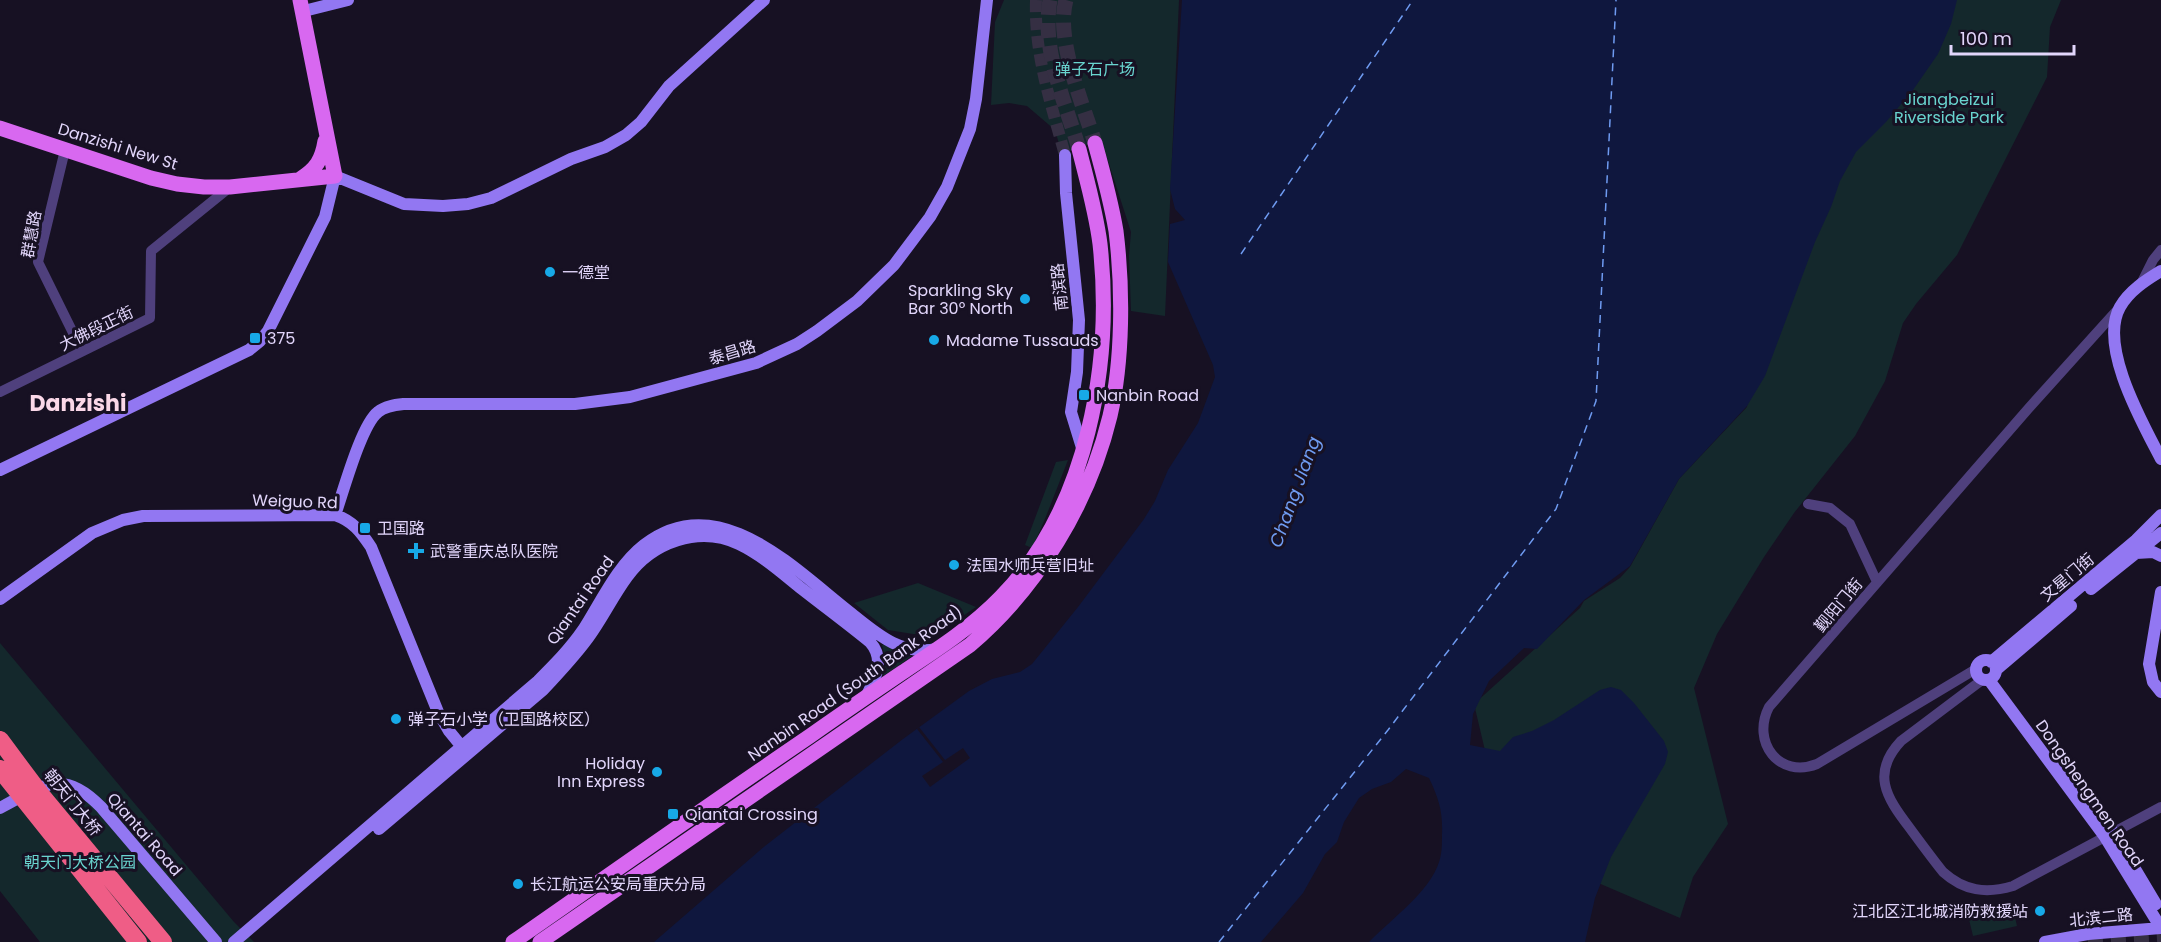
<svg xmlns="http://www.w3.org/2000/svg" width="2161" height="942" font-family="Poppins,'Noto Sans SC',sans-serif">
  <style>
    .green { fill: #14282c }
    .water { fill: #0f173e }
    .pier { fill: #171123 }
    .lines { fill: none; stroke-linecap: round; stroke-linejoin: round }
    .ferry { stroke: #6f9bf1; stroke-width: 1.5; stroke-dasharray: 8 6; stroke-linecap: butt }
    .secondary-tunnel { stroke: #352f43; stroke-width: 12; stroke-dasharray: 12 6; stroke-linecap: butt }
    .primary-tunnel { stroke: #352f43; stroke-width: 15; stroke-dasharray: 15 8; stroke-linecap: butt }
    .street { stroke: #4f407d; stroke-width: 10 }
    .secondary { stroke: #9277f2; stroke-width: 12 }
    .primary { stroke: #d868f0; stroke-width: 15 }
    .rail { stroke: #17a9e7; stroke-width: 2; stroke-dasharray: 9 8; stroke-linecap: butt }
    .highway-bridge { stroke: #ef5d86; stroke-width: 18 }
    .poi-dot { fill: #17a9e7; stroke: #171123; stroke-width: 2 }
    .labels { text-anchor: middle; stroke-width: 6; stroke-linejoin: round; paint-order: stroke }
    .park-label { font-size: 16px; fill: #69d4cf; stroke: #171123 }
    .street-label { font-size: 16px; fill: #e2d6fb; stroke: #171123 }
    .poi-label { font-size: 16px; fill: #e2d6fb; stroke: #171123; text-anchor: start }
    .water-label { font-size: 18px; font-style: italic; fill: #6f9bf1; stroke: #171123 }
    .district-label { font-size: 22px; font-weight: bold; fill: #fbd8e8; stroke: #171123 }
  </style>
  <rect width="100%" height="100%" fill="#171123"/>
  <path class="green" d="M1004 0H1179L1165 316 1131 311 1129 256 1131 232 1101 139 1062 154 1055 130 1027 106 1009 103 991 105 995 22Z
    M1918 0H2061L2050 27 2047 77 1957 255 1916 304 1903 323 1885 381 1855 436 1794 513 1764 557 1717 634 1694 688 1728 824 1693 877 1680 918 1589 879 1488 763 1474 704 1580 608 1584 601 1620 578 1630 567 1679 479 1747 407 1750 376Z
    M1068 460C1056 490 1046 519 1032 548L1025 545 1056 462Z
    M918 583 976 607 932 637 888 630 854 603Z
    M0 643 234 922 254 942H40L0 891Z
    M884 644 897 653 912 656 883 676 886 662 882 645Z
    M2011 900 2017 926 1973 936 1967 911Z"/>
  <path class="water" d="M1182 0H1957L1951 24 1938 54 1913 90 1886 122 1856 152 1840 181 1831 207 1815 242 1765 376 1747 406 1679 479 1630 566 1584 600 1537 649 1524 648 1489 681 1473 714 1470 745 1500 751 1513 737 1532 731 1554 720 1600 690 1611 687 1621 690 1634 703 1664 741 1668 752 1665 764 1611 857 1595 898 1585 942H1369C1392 918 1436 888 1441 854 1442 848 1442 841 1442 835 1443 812 1439 799 1429 778L1406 769 1391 782 1372 789 1359 798 1344 822 1337 842 1325 854 1303 893 1261 942H654L765 846 903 739 969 691 992 679 1020 672 1032 664 1078 607 1144 519 1155 501 1168 470 1198 423 1215 377 1213 365 1168 262 1170 224 1185 220 1175 209 1170 189Z"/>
  <path class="pier" d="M919 727 945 760 963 748 970 758 930 787 922 776 943 762 917 729Z"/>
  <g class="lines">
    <path class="ferry" d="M1241 254 1413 0
      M1219 942 1388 730 1556 509 1596 401 1616 0"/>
    <path class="secondary-tunnel" d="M1036 0C1034 54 1051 103 1065 155"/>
    <path class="primary-tunnel" d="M1050 0C1041 50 1065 101 1079 149
      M1066 0C1055 39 1083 104 1095 143
      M2088 942 2161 938"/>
    <path class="street" d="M65 150 38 262 82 351
      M2142 282 2153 260 2161 250
      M0 392 150 318 151 251 230 187
      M1808 504 1830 508 1850 524 1877 582
      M1976 669 1817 764C1779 779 1751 742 1769 707L2028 409 2119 308
      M1982 680 1901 741C1871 773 1886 797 1909 827 1920 842 1931 857 1943 872 1964 891 1986 894 2013 886L2161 807"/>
    <path class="secondary" d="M304 11 348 0
      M1065 155 1066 193 1079 320 1077 372 1071 412 1083 451
      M2161 271C2146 280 2129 291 2120 307 2098 346 2143 424 2161 459
      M0 470 249 350 260 341 268 331 325 217 335 176 404 204 443 206 468 204 491 198 571 159 605 147 626 135 641 122 669 86 764 0
      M335 515C343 493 361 425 378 412 385 406 395 405 404 404H575L630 397 756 363 797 344 817 331 857 301 894 265 930 217 947 187 970 129 976 99 987 0
      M2136 553 2153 552 2161 556
      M2091 589 2161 533
      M2161 592 2149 664 2153 682 2161 692
      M0 599 92 533 123 520 143 516 335 515C353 521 361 532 371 547L438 712 449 731 467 753
      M1976 670a10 10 0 1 1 20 0a10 10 0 1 1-20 0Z
      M1991 662 2136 540 2161 515
      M1996 670 2071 606
      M1989 680 2105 837 2161 928
      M2060 762 2113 832 2156 904
      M0 808C42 786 62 767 101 807L216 942
      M379 829 543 690C559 673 574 657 588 638 602 619 613 596 627 577 652 542 699 525 739 544 762 555 782 573 802 589 825 607 848 624 870 642 886 660 875 679 866 697
      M234 942 538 681C554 665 570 649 583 630 601 602 617 566 644 545 719 487 795 570 852 614 878 635 902 656 937 649
      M2045 942 2088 934 2161 928"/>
    <path class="primary" d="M0 128 151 178 177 184 204 187H230L335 176 300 0
      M300 179C316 169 322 160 325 141
      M513 942C612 873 710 804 810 736 841 714 872 693 903 672 938 649 972 627 1001 597 1088 508 1113 363 1100 244 1096 212 1087 181 1079 149
      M540 942 970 645C1038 587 1089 503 1110 416 1123 360 1123 288 1116 231 1111 201 1103 172 1095 143"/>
    <path class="rail" d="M43 803 159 942"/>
    <path class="highway-bridge" d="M0 740 41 795 163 942
      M0 769 138 942"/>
  </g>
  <g class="poi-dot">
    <circle cx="550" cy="272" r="6"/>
    <circle cx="1025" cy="299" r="6"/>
    <rect x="249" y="332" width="12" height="12" rx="3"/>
    <circle cx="934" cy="340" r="6"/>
    <rect x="1078" y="389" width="12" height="12" rx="3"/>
    <rect x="359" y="522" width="12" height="12" rx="3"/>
    <path d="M413 542h6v6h6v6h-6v6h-6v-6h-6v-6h6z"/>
    <circle cx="954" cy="565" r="6"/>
    <circle cx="396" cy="719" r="6"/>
    <circle cx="657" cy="772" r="6"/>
    <rect x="667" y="808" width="12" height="12" rx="3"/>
    <circle cx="518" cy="884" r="6"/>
    <circle cx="2040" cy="911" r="6"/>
  </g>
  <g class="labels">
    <g class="park-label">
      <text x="1095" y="75">弹子石广场</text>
      <text x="1949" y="105">Jiangbeizui<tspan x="1949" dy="18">Riverside Park</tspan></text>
      <text x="80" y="868">朝天门大桥公园</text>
    </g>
    <g class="street-label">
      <text transform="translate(118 146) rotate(17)" y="6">Danzishi New St</text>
      <text transform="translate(31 234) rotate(-80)" y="6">群慧路</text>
      <text transform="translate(1059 287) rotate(-96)" y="6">南滨路</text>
      <text transform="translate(96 328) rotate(-26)" y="6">大佛段正街</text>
      <text transform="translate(732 352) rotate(-17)" y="6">泰昌路</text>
      <text transform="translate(295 501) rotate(2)" y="6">Weiguo Rd</text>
      <text transform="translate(2067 577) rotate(-40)" y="6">文星门街</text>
      <text transform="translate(580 600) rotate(-55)" y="6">Qiantai Road</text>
      <text transform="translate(1838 605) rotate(-50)" y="6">觐阳门街</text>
      <text transform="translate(855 683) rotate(-35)" y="6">Nanbin Road (South Bank Road)</text>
      <text transform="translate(2090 793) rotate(55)" y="6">Dongshengmen Road</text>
      <text transform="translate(73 802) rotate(51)" y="6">朝天门大桥</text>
      <text transform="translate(145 834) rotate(49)" y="6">Qiantai Road</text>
      <text transform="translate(2101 917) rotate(-6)" y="6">北滨二路</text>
    </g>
    <g class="poi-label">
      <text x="562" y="278">一德堂</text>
      <text x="1013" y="296" text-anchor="end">Sparkling Sky<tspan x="1013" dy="18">Bar 30° North</tspan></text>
      <text x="267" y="344">375</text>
      <text x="946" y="346">Madame Tussauds</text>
      <text x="1096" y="401">Nanbin Road</text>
      <text x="377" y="534">卫国路</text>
      <text x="430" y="557">武警重庆总队医院</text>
      <text x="966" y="571">法国水师兵营旧址</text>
      <text x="408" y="725">弹子石小学（卫国路校区）</text>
      <text x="645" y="769" text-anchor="end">Holiday<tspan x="645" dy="18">Inn Express</tspan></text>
      <text x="685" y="820">Qiantai Crossing</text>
      <text x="530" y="890">长江航运公安局重庆分局</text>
      <text x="2028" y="917" text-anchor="end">江北区江北城消防救援站</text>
    </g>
    <g class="water-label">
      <text transform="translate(1295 492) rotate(-70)" y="6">Chang Jiang</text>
    </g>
    <g class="district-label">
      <text x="78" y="411">Danzishi</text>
    </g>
  </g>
  <path d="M1951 45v9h123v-9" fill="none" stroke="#e2d6fb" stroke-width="3"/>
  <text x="1960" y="45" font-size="18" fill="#e2d6fb" stroke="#171123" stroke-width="4.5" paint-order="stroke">100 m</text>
</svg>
